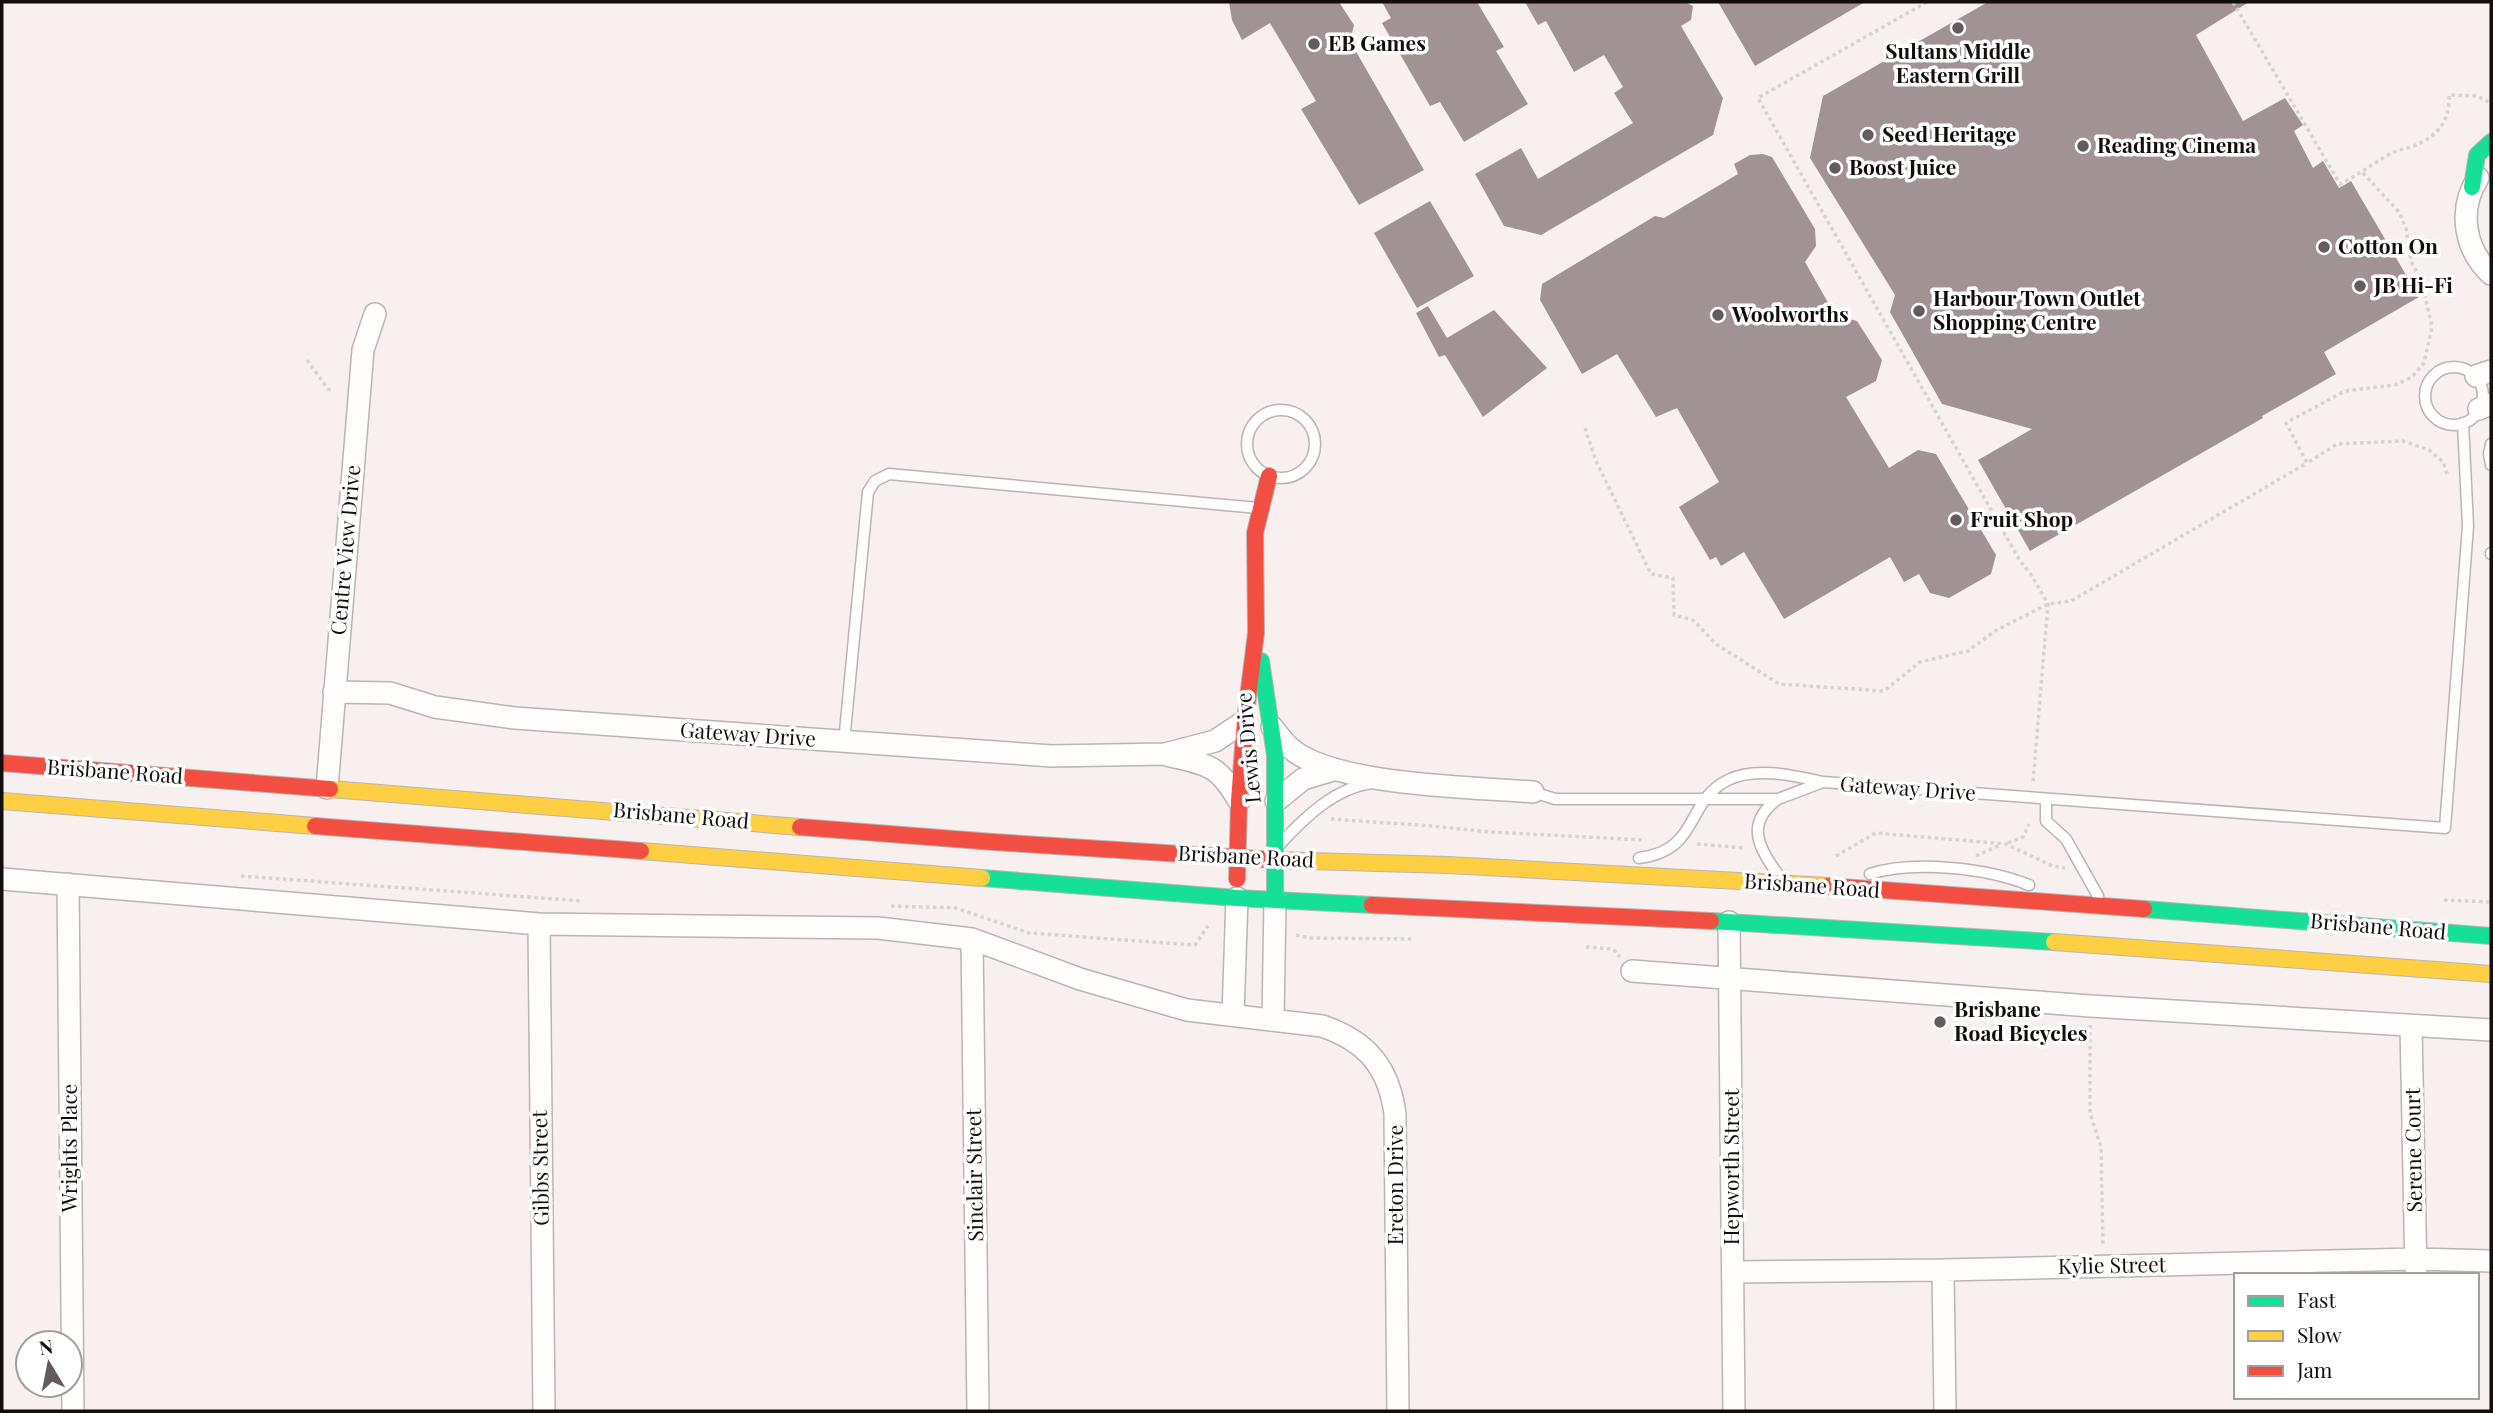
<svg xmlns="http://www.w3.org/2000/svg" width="2493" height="1413" font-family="'Playfair Display',serif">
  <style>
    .building { fill: #a19393 }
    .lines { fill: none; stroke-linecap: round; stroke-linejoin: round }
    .lane-casing { stroke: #bab4b2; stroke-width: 13 }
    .street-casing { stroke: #bab4b2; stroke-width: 24 }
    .fast-casing { stroke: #bab4b2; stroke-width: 18 }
    .slow-casing { stroke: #bab4b2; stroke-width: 18 }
    .jam-casing { stroke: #bab4b2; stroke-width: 18 }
    .path { stroke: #d5d2d2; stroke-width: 3.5; stroke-dasharray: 3.5 3.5; stroke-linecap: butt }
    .lane { stroke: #fefdfc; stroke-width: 10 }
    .street { stroke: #fefdfc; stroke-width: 21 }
    .fast { stroke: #16e098; stroke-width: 16 }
    .slow { stroke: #ffcf43; stroke-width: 16 }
    .jam { stroke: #f24e42; stroke-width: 16 }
    .poi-dot { fill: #635c5a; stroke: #fff; stroke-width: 2.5 }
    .labels { text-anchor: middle; stroke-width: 7; stroke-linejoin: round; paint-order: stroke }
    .poi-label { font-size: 21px; font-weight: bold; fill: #130d0b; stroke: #fff; text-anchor: start }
    .street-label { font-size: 21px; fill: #130d0b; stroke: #fff }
  </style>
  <rect width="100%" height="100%" fill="#f8f0ee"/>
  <path class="building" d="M1229 2H1339L1354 25 1350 41 1424 170 1359 205 1301 109 1316 101 1270 23 1242 40 1232 20Z
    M1382 2H1477L1504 47 1496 51 1528 104 1464 142 1440 102 1430 106 1382 23 1391 18Z
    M1525 2H1685L1693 6 1691 20 1681 26 1723 98 1713 135 1541 235 1504 226 1475 174 1521 148 1538 179 1633 123 1614 93 1623 87 1604 55 1574 72 1546 21 1538 25Z
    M1718 2H1865L1755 66Z
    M1988 2H2249L2196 35 2243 121 2285 98 2303 125 2294 131 2313 168 2323 161 2339 188 2351 181 2419 297 2324 352 2336 374 2262 416 2263 418 2030 551 1978 460 2032 429 1942 404 1890 312 1895 295 1810 158 1823 96Z
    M1763 154 1772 157 1815 229 1816 246 1805 262 1835 315 1857 321 1882 360 1876 381 1846 397 1889 468 1918 450 1936 454 1996 555 1991 574 1949 598 1930 593 1919 574 1904 582 1890 557 1784 619 1744 552 1721 566 1716 557 1710 560 1679 507 1719 482 1677 408 1656 417 1617 354 1582 374 1540 300 1542 284 1655 216 1664 218 1738 174 1734 164 1750 155Z
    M1430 201 1474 276 1417 308 1374 233Z
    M1428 306 1447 338 1494 310 1547 368 1483 417 1445 355 1439 357 1416 313Z"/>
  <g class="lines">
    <g class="lane-casing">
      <path id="lane" d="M2425 396a29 29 0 1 1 58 0a29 29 0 1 1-58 0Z
        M1247 444a34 34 0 1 1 68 0a34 34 0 1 1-68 0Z
        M2491 444 2489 454 2491 465
        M2491 554V553
        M844 742 868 492 875 481 889 474 1258 508
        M1533 792 1555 799H1778L1823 782 2445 828 2468 526 2463 423
        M2046 800V821L2066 839 2098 896
        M1280 844C1305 817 1336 787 1373 783
        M1639 858C1700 851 1685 801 1728 780 1755 766 1795 776 1823 782
        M1777 873C1757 846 1746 822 1778 799
        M1870 874C1913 860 1987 868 2029 885"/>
    </g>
    <g class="street-casing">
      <path id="street" d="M2478 178C2458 209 2464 249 2491 274
        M2476 376 2491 371
        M2479 409 2491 404
        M334 692 390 693 435 707 515 718 1052 756 1165 754 1215 741 1245 721
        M1272 727C1278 734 1283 742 1290 748 1334 786 1473 787 1533 792
        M1167 755C1207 765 1217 763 1239 801
        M327 788 363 350 375 314
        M1276 801 1303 779 1333 770
        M2 879 539 924 878 928 972 939 1080 979 1187 1010 1322 1026C1367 1041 1389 1068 1395 1114L1398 1411
        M68 884 73 1411
        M1729 922 1734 1411
        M539 924 544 1411
        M972 939 978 1411
        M1632 971 2090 1006 2491 1030
        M1233 1015 1237 898
        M1273 1020 1275 900
        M2411 1026 2416 1275
        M1943 1270 1945 1411
        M1733 1272 1943 1270 2415 1259 2491 1261"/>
    </g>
    <g class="fast-casing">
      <path id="fast" d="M2472 187 2477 155 2491 142
        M1261 661 1275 755V900
        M982 878 1237 898 1372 905
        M2144 909 2491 936
        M1711 921 2054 942"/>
    </g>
    <g class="slow-casing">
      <path id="slow" d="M330 789 800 827
        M2 801 315 826
        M641 851 982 878
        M1275 860 1448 865 1828 886
        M2054 942 2491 974"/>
    </g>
    <g class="jam-casing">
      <path id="jam" d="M2 763 330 789
        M315 826 641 851
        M800 827 993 842 1275 860
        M1237 879 1239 801 1245 721 1256 633 1255 533 1269 476
        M1828 886 2144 909
        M1372 905 1711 921"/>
    </g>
    <path class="path" d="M1927 2 1758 98 2020 561 2032 576 2048 604 2033 782
      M2233 2 2340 184C2357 175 2372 165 2388 155 2396 150 2405 149 2414 146 2438 136 2450 121 2449 95L2477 96 2491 103
      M2363 173 2399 212 2406 228 2411 261 2422 283 2432 327 2424 363 2412 377 2395 385 2345 391 2286 423 2307 463 2337 444 2403 441 2429 450 2443 462 2448 476
      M307 360 328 389 333 391
      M1585 428 1596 461 1651 574 1673 578 1674 615 1693 620 1716 644 1779 684 1884 691 1920 662 1968 651 1995 631 2048 604 2071 601 2307 463
      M1331 819 1432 826 1490 832 1644 840
      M2008 843 2023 837 2029 824
      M1697 844 1745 848
      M1836 856 1876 833 2006 844 2052 866 2065 868
      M1976 856 2000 845
      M241 876 583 901
      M2444 900 2491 902
      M891 906 956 908 1029 933 1195 945 1208 926
      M1296 935 1310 938 1414 939
      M1586 947 1613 949 1620 957
      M2090 1025V1113L2101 1147 2103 1247"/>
    <use href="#lane" class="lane"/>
    <use href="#street" class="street"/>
    <use href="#fast" class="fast"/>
    <use href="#slow" class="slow"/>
    <use href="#jam" class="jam"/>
  </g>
  <g class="poi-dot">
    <circle cx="1958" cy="28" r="7"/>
    <circle cx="1314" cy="44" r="7"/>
    <circle cx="1868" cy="135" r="7"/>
    <circle cx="2083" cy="146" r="7"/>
    <circle cx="1835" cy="168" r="7"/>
    <circle cx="2324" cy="247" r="7"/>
    <circle cx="2360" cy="286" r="7"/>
    <circle cx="1919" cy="311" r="7"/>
    <circle cx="1718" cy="315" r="7"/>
    <circle cx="1956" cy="520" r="7"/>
    <circle cx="1940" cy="1022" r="7"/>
  </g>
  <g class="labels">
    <g class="poi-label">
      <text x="1328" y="51">EB Games</text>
      <text x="1958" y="59" text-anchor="middle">Sultans Middle<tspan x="1958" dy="24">Eastern Grill</tspan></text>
      <text x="1882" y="142">Seed Heritage</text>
      <text x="2097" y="153">Reading Cinema</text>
      <text x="1849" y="175">Boost Juice</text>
      <text x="2338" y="254">Cotton On</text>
      <text x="2374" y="293">JB Hi-Fi</text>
      <text x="1933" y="306">Harbour Town Outlet<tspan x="1933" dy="24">Shopping Centre</tspan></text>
      <text x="1732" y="322">Woolworths</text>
      <text x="1970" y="527">Fruit Shop</text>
      <text x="1954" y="1017">Brisbane<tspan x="1954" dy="24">Road Bicycles</tspan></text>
    </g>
    <g class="street-label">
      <text transform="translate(346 550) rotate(-85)" y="7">Centre View Drive</text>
      <text transform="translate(748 735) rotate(4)" y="7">Gateway Drive</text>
      <text transform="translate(1249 748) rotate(-95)" y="7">Lewis Drive</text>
      <text transform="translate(115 772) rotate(4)" y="7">Brisbane Road</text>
      <text transform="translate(1908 789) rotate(4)" y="7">Gateway Drive</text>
      <text transform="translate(681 816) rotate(5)" y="7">Brisbane Road</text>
      <text transform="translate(1246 857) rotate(3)" y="7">Brisbane Road</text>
      <text transform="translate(1812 886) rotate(4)" y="7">Brisbane Road</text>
      <text transform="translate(2378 927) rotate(5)" y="7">Brisbane Road</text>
      <text transform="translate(70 1148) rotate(-90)" y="7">Wrights Place</text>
      <text transform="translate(2414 1150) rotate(-91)" y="7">Serene Court</text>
      <text transform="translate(1732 1167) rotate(-90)" y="7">Hepworth Street</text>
      <text transform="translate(541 1168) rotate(-91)" y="7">Gibbs Street</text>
      <text transform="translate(975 1175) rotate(-91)" y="7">Sinclair Street</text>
      <text transform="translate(1396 1185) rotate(-90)" y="7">Ereton Drive</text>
      <text transform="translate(2112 1266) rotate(-1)" y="7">Kylie Street</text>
    </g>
  </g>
  <rect width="2493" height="1413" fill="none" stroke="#130d0b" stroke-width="7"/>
  <rect x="2234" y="1273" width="245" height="126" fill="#ffffff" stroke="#a19e9d" stroke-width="2"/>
  <rect x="2248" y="1296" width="35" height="10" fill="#16e098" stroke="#a19e9d" stroke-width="2"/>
  <text x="2297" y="1308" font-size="21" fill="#130d0b">Fast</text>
  <rect x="2248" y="1331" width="35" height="10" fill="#ffcf43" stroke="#a19e9d" stroke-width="2"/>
  <text x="2297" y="1343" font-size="21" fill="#130d0b">Slow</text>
  <rect x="2248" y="1366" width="35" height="10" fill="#f24e42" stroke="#a19e9d" stroke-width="2"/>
  <text x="2297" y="1378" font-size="21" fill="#130d0b">Jam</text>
  <g transform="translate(49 1364) rotate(350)"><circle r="33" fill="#ffffff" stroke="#a19e9d" stroke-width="2"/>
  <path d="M0-5L12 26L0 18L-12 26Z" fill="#635c5a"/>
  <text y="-10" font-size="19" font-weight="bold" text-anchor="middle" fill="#130d0b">N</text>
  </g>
</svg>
